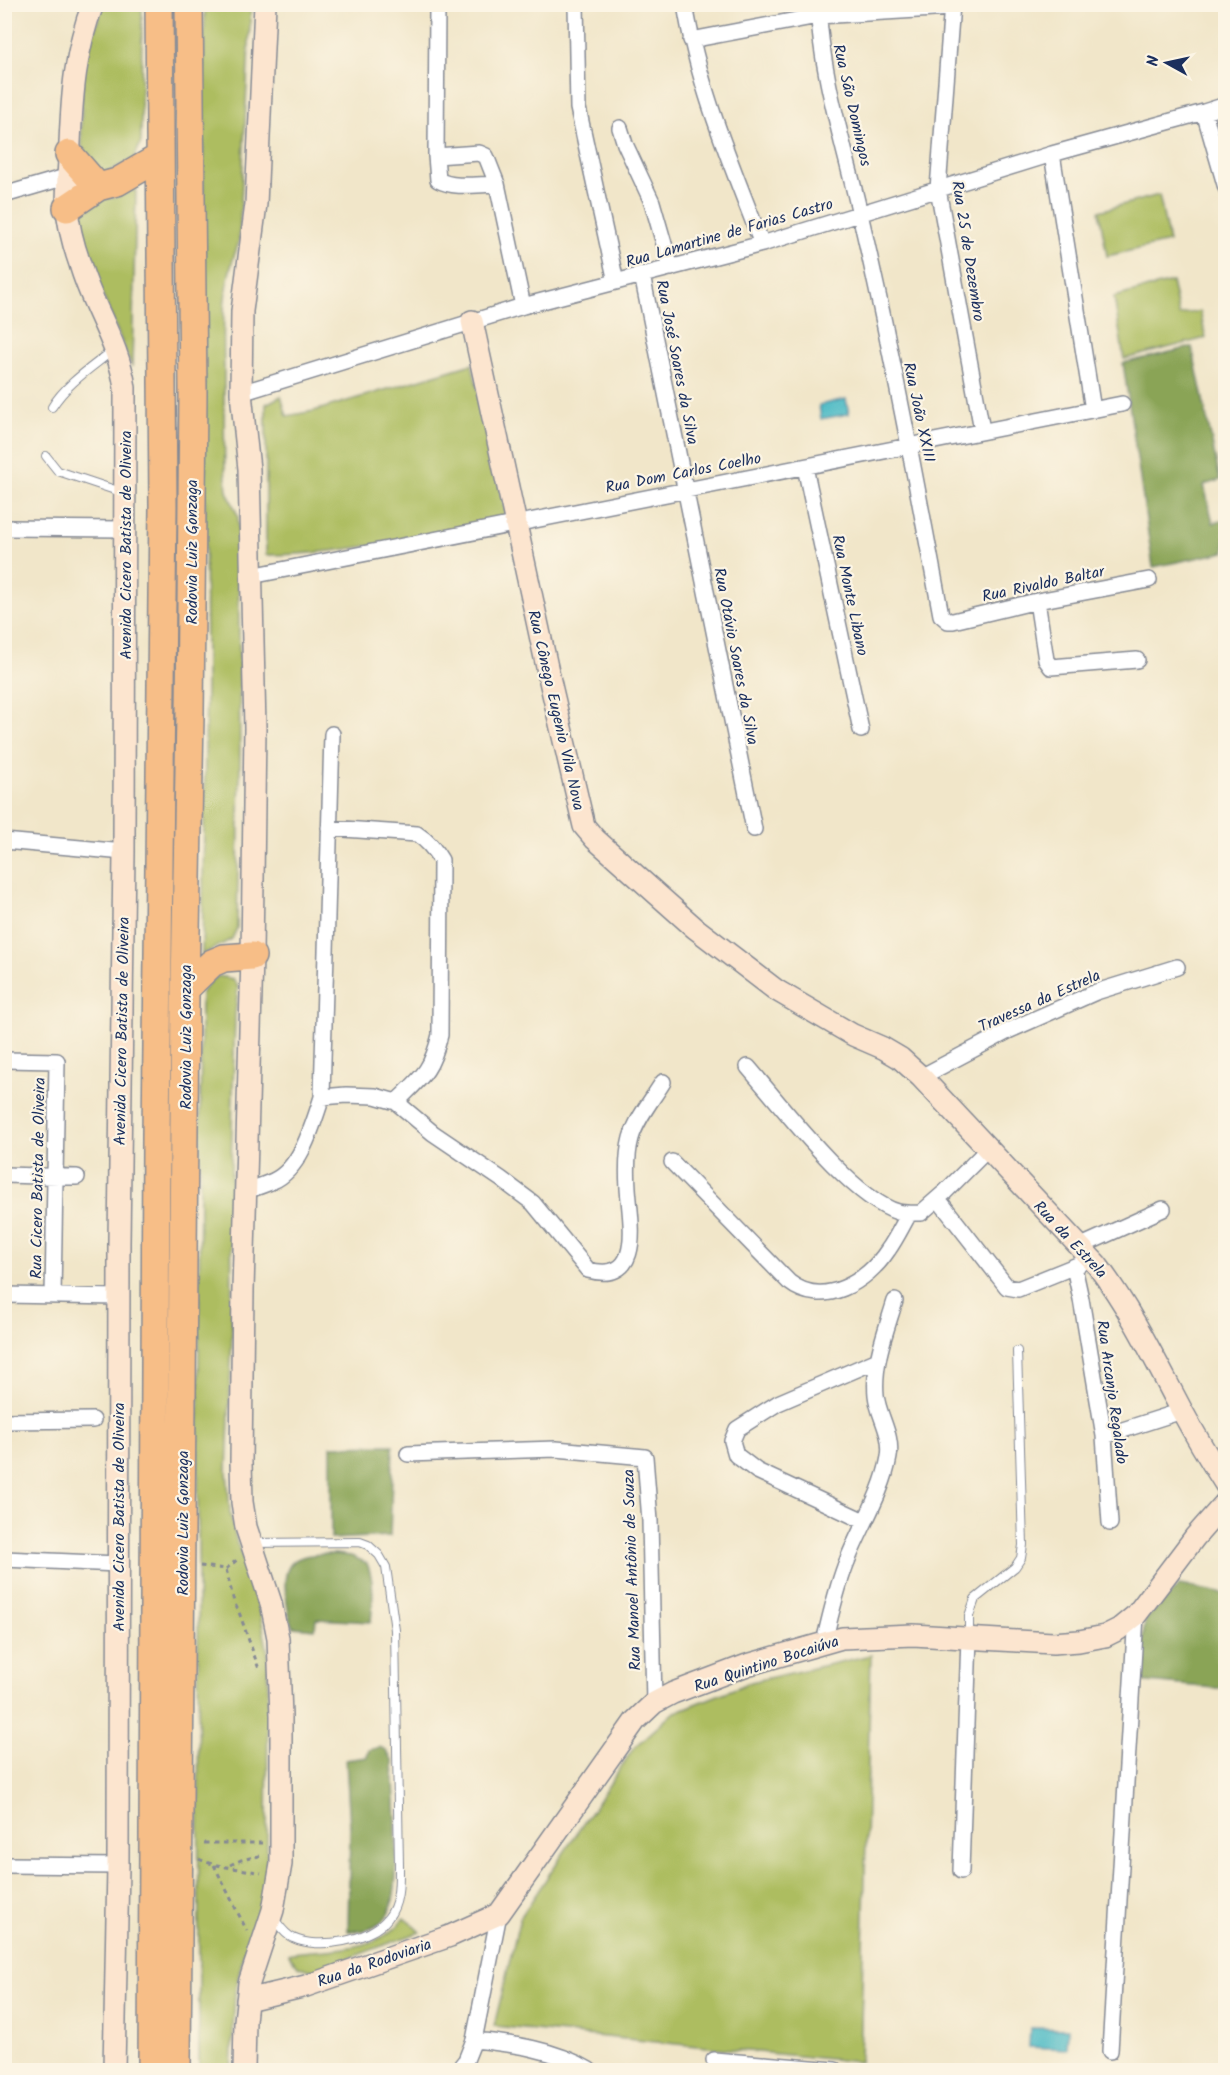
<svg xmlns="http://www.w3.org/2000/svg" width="1230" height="2075" font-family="Kalam,sans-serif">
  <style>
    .green { fill: #adbd61; stroke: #647660; stroke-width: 1.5 }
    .forest { fill: #8aa457; stroke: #526a5a; stroke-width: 1.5 }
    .water { fill: #4cbac5; stroke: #347492; stroke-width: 1.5 }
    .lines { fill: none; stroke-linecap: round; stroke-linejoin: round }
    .lane-casing { stroke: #868a94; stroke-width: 10 }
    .street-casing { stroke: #868a94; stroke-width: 18 }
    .secondary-casing { stroke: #868a94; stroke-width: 24 }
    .highway-casing { stroke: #868a94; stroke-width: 30 }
    .path { stroke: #868a94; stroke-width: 3; stroke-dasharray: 4.5 4.5; stroke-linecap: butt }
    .lane { stroke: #fff; stroke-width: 8 }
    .street { stroke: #fff; stroke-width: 15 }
    .secondary { stroke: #fce5cf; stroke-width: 21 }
    .highway { stroke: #f7be87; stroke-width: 27 }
    .labels { text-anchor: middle; stroke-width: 4.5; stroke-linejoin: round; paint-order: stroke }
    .street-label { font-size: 16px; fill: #1b2f5e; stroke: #fcf5e5 }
  </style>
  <rect width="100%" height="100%" fill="#fcf5e5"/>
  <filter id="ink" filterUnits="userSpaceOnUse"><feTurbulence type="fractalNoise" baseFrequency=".0167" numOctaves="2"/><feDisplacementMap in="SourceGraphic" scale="12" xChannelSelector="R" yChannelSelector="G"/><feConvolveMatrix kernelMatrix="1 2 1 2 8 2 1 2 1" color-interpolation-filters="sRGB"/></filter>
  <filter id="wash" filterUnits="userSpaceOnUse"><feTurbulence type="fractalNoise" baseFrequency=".008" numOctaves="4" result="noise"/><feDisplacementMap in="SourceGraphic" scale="24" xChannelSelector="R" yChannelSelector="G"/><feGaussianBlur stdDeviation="1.35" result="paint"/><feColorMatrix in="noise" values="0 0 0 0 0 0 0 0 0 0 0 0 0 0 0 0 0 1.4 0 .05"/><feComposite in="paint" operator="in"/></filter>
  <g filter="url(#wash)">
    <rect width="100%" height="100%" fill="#f1e6c9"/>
    <path class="green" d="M103 5H142L141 142 134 159 101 175 82 148 81 124 83 65Z
      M205 5H251L239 242C221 288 223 322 224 370 224 403 224 435 225 468L227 491 238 516 240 769 237 928 232 939 202 955 206 686 203 83Z
      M133 190H136L132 367 81 242 79 215 105 198H113Z
      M1159 195 1169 242 1107 256 1099 211Z
      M1172 282 1179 315 1200 311 1206 338 1124 359 1114 297Z
      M472 364 507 518C428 534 348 555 266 555V404L281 396 287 416 314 411Z
      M219 976 233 979 238 987 235 1015 231 1169 232 1335 227 1471 230 1513 237 1543 256 1593 268 1653 267 1872 266 1897 261 1913 244 1952 235 1992 231 2070H199L198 1507 201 994C205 986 210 980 219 976Z
      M871 1655 860 2062 494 2026 520 1918 633 1749 673 1713 751 1682Z
      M405 1918 420 1932 314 1971 299 1967 290 1956 289 1954 292 1953C333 1948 377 1953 405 1918Z"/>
    <path class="forest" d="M1192 347 1220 480 1204 485 1213 523 1225 520V552L1153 567 1123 363Z
      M393 1445 390 1536 331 1539V1446Z
      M336 1554 351 1556 367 1563C375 1582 373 1602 371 1622L316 1619 315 1629 293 1627C289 1616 287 1606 286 1595 280 1555 303 1554 336 1554Z
      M1180 1585 1225 1594V1689L1138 1681 1145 1620Z
      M380 1747 386 1751 393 1761C394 1793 403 1890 388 1914 379 1929 364 1932 348 1931L350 1827 346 1760 367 1757 369 1750Z"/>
    <path class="water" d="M846 399 849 414 821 419 819 405Z
      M1030 2028 1068 2029 1067 2049 1029 2047Z"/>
  </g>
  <g filter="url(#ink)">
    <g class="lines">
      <g class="lane-casing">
        <path id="lane" d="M52 407C66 384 91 368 112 351
          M46 456 58 471 124 493
          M252 1543 360 1542 368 1545 379 1555 386 1567 395 1630 399 1865C399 1883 400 1903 388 1918 371 1941 318 1950 293 1938 284 1934 280 1926 274 1919
          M969 1636V1616L975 1599 1015 1567 1021 1558 1023 1545 1017 1351"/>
      </g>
      <g class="street-casing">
        <path id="street" d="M437 4 436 156 479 153 486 156 497 184 523 306
          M576 4 578 108 616 282
          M685 4C698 87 732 166 762 244
          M818 4C821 76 844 144 860 214 891 347 916 481 941 615L948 621H953L1037 601 1149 580
          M952 4 938 189 982 430
          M691 40 818 16 951 8
          M1204 112 1226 188
          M620 128 625 144 652 202 671 268
          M1052 154 1093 410
          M436 156 438 180C454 189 479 184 497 184
          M4 195 69 176
          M642 275 754 829
          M241 393 523 306 762 244 1052 154 1204 112 1226 105
          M805 467 861 730
          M4 528 125 529
          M251 576 1122 404
          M1037 601 1046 660 1051 667 1137 660
          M329 828 417 834C428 841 434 849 441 860L440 1035C431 1072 422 1077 396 1102
          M4 841 124 852
          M4 1060 57 1061 53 1296
          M748 1067C781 1105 851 1198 898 1212 905 1214 913 1213 921 1213L945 1192 988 1149
          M921 1077 1008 1031 1096 992 1177 967
          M322 1097 332 734
          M672 1162 789 1282C823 1309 867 1282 888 1250 896 1239 902 1226 909 1214
          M4 1175 77 1177
          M246 1191C255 1188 264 1185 273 1181 301 1169 313 1124 322 1097L346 1095 375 1096 396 1102 433 1133 501 1179 533 1203 588 1270C645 1285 630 1221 628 1188 627 1173 627 1153 631 1138 637 1118 652 1100 663 1082
          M938 1199 1007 1287 1018 1289 1080 1264
          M1079 1247 1163 1209
          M1074 1267 1081 1299 1104 1436 1110 1523
          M4 1295 119 1297
          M4 1421 93 1420
          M1104 1436 1182 1411
          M408 1454 556 1449 645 1457 650 1521 654 1703
          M864 1521 757 1471 736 1455 732 1441 737 1429 778 1403 878 1360
          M4 1559 118 1564
          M824 1642C831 1614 837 1585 848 1559 861 1526 883 1492 889 1457 893 1434 878 1416 876 1395 873 1363 886 1331 895 1301
          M4 1865 118 1866
          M961 1871 969 1637
          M474 2040C513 2044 554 2049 589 2070
          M1110 2051 1136 1615
          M714 2060 835 2070
          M458 2070 466 2060 474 2040 499 1914"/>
      </g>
      <g class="secondary-casing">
        <path id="secondary" d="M93 4C75 50 72 95 70 143 69 164 67 185 67 206 68 225 74 247 80 264 92 307 119 343 125 388L124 852 119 1243 118 1866 114 2070
          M472 321 550 681 584 826 595 839 695 928 776 990 853 1035 883 1048 900 1058 921 1077 1097 1265C1131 1310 1155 1360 1181 1409 1195 1435 1210 1460 1226 1485
          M247 2000 306 1986 450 1936 499 1914 635 1721 654 1703 673 1693 747 1665 842 1638 913 1635 1053 1643 1079 1641 1105 1636 1119 1629 1136 1615 1195 1537 1226 1502
          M244 2070 245 2021 249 1983 273 1910 281 1864V1716L278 1638 271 1603 246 1527 242 1502 241 1462 243 1290 252 956 255 728 249 469 241 393 242 311 256 204 265 4"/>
      </g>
      <g class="highway-casing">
        <path id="highway" d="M69 154 98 187 117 182 160 157
          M67 208 98 187
          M185 989 212 963 224 958 252 956
          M152 2070 156 1135 163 506 159 4
          M177 2070 185 989 190 715 193 393 189 4"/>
      </g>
      <path class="path" d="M200 1566 226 1569 234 1602 239 1612 260 1672
        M226 1569 238 1559
        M204 1843H262
        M199 1859C218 1868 241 1868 261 1873
        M214 1865 247 1931
        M230 1865 241 1860 264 1855"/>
      <use href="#lane" class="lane"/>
      <use href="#street" class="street"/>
      <use href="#secondary" class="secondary"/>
      <use href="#highway" class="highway"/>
    </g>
  </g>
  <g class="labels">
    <g class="street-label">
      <text transform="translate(853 105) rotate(77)" y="6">Rua São Domingos</text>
      <text transform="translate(729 232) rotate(-16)" y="6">Rua Lamartine de Farias Castro</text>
      <text transform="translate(969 251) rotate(81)" y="6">Rua 25 de Dezembro</text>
      <text transform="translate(678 362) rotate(79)" y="6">Rua José Soares da Silva</text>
      <text transform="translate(920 412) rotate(78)" y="6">Rua João XXIII</text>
      <text transform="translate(683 472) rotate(-11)" y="6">Rua Dom Carlos Coelho</text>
      <text transform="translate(125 545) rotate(-90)" y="6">Avenida Cicero Batista de Oliveira</text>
      <text transform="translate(191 552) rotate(-90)" y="6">Rodovia Luiz Gonzaga</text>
      <text transform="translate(1043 583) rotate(-12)" y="6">Rua Rivaldo Baltar</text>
      <text transform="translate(851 595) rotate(78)" y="6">Rua Monte Libano</text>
      <text transform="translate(737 656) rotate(79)" y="6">Rua Otávio Soares da Silva</text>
      <text transform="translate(557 710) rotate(77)" y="6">Rua Cônego Eugenio Vila Nova</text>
      <text transform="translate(1039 1000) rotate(-24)" y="6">Travessa da Estrela</text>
      <text transform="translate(121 1031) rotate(-89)" y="6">Avenida Cicero Batista de Oliveira</text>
      <text transform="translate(185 1037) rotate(-90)" y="6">Rodovia Luiz Gonzaga</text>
      <text transform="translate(37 1178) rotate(-89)" y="6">Rua Cicero Batista de Oliveira</text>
      <text transform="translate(1071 1239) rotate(47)" y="6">Rua da Estrela</text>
      <text transform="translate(1113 1392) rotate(82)" y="6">Rua Arcanjo Regalado</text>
      <text transform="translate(118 1517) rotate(-90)" y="6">Avenida Cicero Batista de Oliveira</text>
      <text transform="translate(182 1523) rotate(-90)" y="6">Rodovia Luiz Gonzaga</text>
      <text transform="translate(631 1570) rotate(-92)" y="6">Rua Manoel Antônio de Souza</text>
      <text transform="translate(766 1663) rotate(-18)" y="6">Rua Quintino Bocaiúva</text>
      <text transform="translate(374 1962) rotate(-19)" y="6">Rua da Rodoviaria</text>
    </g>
  </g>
  <rect width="1230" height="2075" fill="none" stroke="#fcf5e5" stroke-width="24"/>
  <g transform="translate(1167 63) rotate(278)" stroke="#fcf5e5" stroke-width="4.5" paint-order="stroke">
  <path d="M0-4.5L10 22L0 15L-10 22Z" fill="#1b2f5e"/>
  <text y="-9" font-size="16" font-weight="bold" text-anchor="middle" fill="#1b2f5e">N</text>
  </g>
</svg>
